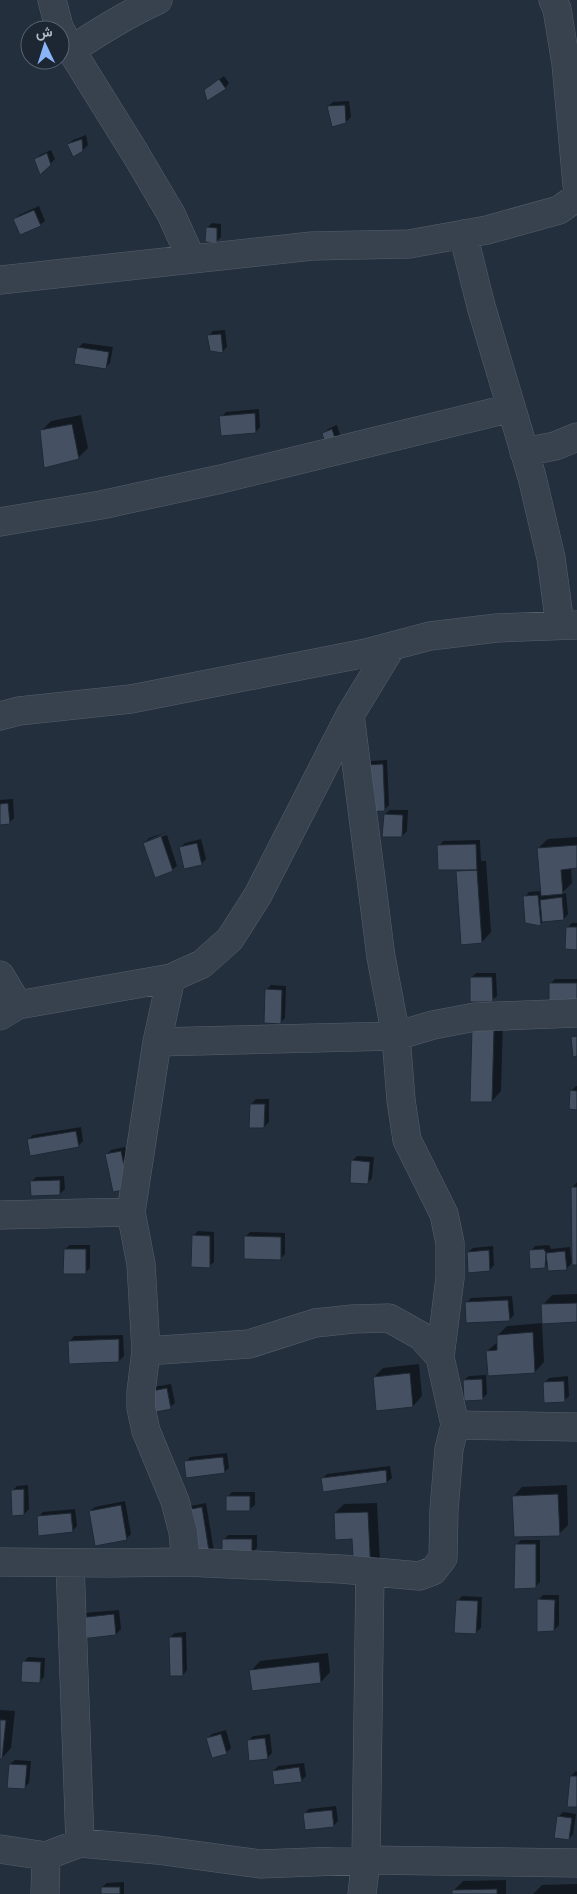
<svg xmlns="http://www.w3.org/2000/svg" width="577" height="1894" font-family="'Roboto Condensed',Vazirmatn,sans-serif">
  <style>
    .shadow { fill: #0007 }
    .building { fill: #455162; stroke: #1f2835 }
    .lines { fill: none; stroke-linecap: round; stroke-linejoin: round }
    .minor-casing { stroke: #565f6c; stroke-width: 29 }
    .minor { stroke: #38414e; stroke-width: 28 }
  </style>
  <rect width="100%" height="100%" fill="#242f3e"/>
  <path class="shadow" d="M224 76 229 83 225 88 205 90Z
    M349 101 351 117 346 122 328 106 333 102Z
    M86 135 88 145 83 150 68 145 73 140Z
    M51 150 55 159 50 164 35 160 40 155Z
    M39 206 45 221 40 225 15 219 19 215Z
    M212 223 221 224V237L216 242 207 228Z
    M225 330 227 347 222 352 208 336 213 331Z
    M83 343 113 347 110 363 106 367 78 348Z
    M259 409 260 427 256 432 221 417 226 412Z
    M81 415 88 448 78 458 41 431 51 421Z
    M337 425 341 438 336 443 323 434 328 429Z
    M387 760 389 805 384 810 366 765 371 761Z
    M13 799 14 818 10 822 0 823V800Z
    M390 810H408L407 831 402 836 385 814Z
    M166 832 148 840V842L167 835 177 866 172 870 144 843 149 838Z
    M577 837V867L571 868 572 883 561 894 566 893 568 914 564 919 544 921 540 924 525 897 529 892 542 891 538 848 548 839Z
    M201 839 206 859 201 864 181 847 185 843Z
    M480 840 481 861H486L491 932 482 942 457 872 460 869 439 846 443 841Z
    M572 923H577V949L568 927Z
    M476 973H496L497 996 492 1000 471 978Z
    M555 979H577V1003L550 984Z
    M271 985 286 986 285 1018 280 1023 266 990Z
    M482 1021H503L501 1091 492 1101Z
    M576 1086H577V1109L571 1091Z
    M256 1099H269V1122L264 1127 251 1104Z
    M81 1127 83 1141 78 1146 28 1140 33 1135Z
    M125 1147 133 1183 106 1155 111 1150Z
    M357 1156 374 1157 372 1178 368 1183 352 1161Z
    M64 1176 65 1189 60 1194 31 1182 36 1177Z
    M577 1182V1264L573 1262 567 1268 548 1263 545 1267 531 1251 535 1246 549 1245 551 1249 570 1247 571 1259H573L572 1188Z
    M198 1231 214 1232V1262L209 1266 193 1236Z
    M250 1232 285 1233V1254L280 1259 245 1237Z
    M70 1245H90V1268L85 1273 65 1249Z
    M493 1246 494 1265 490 1270 468 1252 473 1248Z
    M577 1294V1321L543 1305 552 1295Z
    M512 1296 514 1315 509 1320 466 1303 471 1298Z
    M542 1323 544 1362 535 1372 487 1351 498 1342V1335L507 1326Z
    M123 1335 124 1356 119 1361 70 1341 74 1336Z
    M419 1364 422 1396 413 1406 374 1377 383 1368Z
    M486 1375 487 1394 482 1399 464 1380 469 1376Z
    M568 1376 569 1396 564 1401 544 1383 549 1378Z
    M171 1384 175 1403 170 1407 149 1392 153 1387Z
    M227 1453 229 1468 224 1472 186 1462 190 1457Z
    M390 1466 392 1478 387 1482 322 1479 327 1474Z
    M28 1485 29 1509 24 1514 12 1491 17 1486Z
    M567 1485 568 1525 559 1534 513 1497 522 1487Z
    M232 1492H255V1505L250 1509 227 1497Z
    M125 1501 131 1534 126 1539 90 1511 95 1507Z
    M206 1503 214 1551 210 1556 186 1507Z
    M377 1503 381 1582 353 1538 335 1513 344 1504Z
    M75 1509 77 1526 72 1531 38 1517 43 1512Z
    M228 1535H257V1548L252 1553 224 1540Z
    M521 1540H540V1582L535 1587 516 1545Z
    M543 1595H559V1625L554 1630 538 1600Z
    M462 1596 482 1597 481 1628 476 1632 457 1601Z
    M119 1610 121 1629 116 1634 80 1618 84 1613Z
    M186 1632 187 1670 183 1675 170 1637 175 1633Z
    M328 1653 330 1672 321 1682 253 1690 251 1671 260 1661Z
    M28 1657 45 1658 44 1677 39 1682 24 1662Z
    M0 1710 15 1711 11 1748 2 1758 0 1757Z
    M226 1730 231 1748 226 1753 208 1738 212 1734Z
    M270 1734 272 1753 267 1758 248 1741 253 1736Z
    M15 1760 31 1761 29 1783 25 1787 10 1764Z
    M304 1763 306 1776 301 1781 273 1771 278 1766Z
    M576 1771 577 1772V1806L571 1776Z
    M336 1806 338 1821 333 1826 305 1813 309 1809Z
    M563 1812 576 1814 573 1834 569 1839 558 1817Z
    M506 1880V1894H454V1890L463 1881Z
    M124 1882V1894H102V1887L107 1883Z
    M577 1884V1894H533L542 1885Z"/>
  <path class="building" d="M219 79 226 89 207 101 204 90Z
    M345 105 346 123 332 127 327 106Z
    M82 139 83 151 73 157 67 144Z
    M47 153 51 165 40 175 34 159Z
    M34 210 41 226 20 235 13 219Z
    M206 227 217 228V243L205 242Z
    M221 334 223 353 210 351 207 335Z
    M77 347 109 352 106 369 74 364Z
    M255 413 256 433 221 436 219 416Z
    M72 424 79 459 44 468 40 430Z
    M332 429 337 444 326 448 322 433Z
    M383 764 385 811 366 812 365 765Z
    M8 803 10 824 0 825V804Z
    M384 814 403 815 402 837H382Z
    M161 836 173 871 155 878 143 843Z
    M197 843 202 865 184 869 179 847Z
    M476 844 477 870H438L437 845Z
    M577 845V868L561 870 563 894 541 896 537 848Z
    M477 870 482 943 461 945 456 871Z
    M538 895 541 926 525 923 523 896Z
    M562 897 564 920 542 922 540 900Z
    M566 927H577V950L565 949Z
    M470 977H492L493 1002H470Z
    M549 983H577V1004L549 1005Z
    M265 989 282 990 281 1024 264 1023Z
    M472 1030H494L492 1102H470Z
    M577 1036V1056L573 1057 571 1037Z
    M570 1090 577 1091V1110L569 1109Z
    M250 1104H265L264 1128H249Z
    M76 1131 79 1147 30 1156 27 1139Z
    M121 1151 129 1189 113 1192 105 1154Z
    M351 1160 370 1162 368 1184 350 1183Z
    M60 1180V1195L31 1196 30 1181Z
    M571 1187H577V1265H572Z
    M192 1235 210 1236V1268L191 1267Z
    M244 1236 281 1237V1260L244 1259Z
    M64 1249H86V1274H63Z
    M544 1249 546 1253 545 1268 530 1269 529 1250Z
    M489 1250 490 1271 468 1273 467 1252Z
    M565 1251 567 1270 548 1271 546 1253Z
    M508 1300 510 1321 466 1323 465 1302Z
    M577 1303V1322L542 1324 541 1304Z
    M533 1332 535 1373 488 1376 486 1351 497 1350V1335Z
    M119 1339V1362L69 1364 68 1341Z
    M410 1373 413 1407 376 1411 373 1377Z
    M482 1379 483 1400 464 1401 463 1380Z
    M564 1381 565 1402 544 1403 543 1382Z
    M167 1388 171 1409 151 1413 147 1392Z
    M223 1457 225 1473 186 1478 184 1461Z
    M386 1470 387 1483 323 1492 321 1478Z
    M24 1489V1515L12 1516 11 1490Z
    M558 1494 560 1536 514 1537 512 1496Z
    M226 1496H250V1511H226Z
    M121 1505 127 1540 95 1546 89 1511Z
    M202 1507 210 1557 189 1561 180 1511Z
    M368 1512 372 1593 355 1594 352 1539 335 1540 334 1513Z
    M71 1513 73 1532 38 1536 37 1516Z
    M222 1539H252V1554H222Z
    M515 1544H536V1588L514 1589Z
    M537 1599 555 1600 554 1631 537 1632Z
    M456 1600 478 1601 476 1634 454 1633Z
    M114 1614 116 1635 81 1639 78 1618Z
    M169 1637H182L183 1676H170Z
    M22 1661 41 1662 40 1683 21 1682Z
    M319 1662 321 1683 252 1691 249 1670Z
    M0 1720H6L2 1759H0Z
    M221 1734 227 1754 212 1758 206 1738Z
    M265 1738 268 1759 249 1761 247 1740Z
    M9 1764 27 1765 25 1789 7 1788Z
    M299 1767 302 1782 274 1785 272 1771Z
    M570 1776H577V1807H567Z
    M332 1810 334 1827 305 1830 303 1813Z
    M557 1816 572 1818 569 1840 554 1838Z
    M101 1887H120V1894H101Z
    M497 1889V1894H452V1890Z"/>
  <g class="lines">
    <g class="minor-casing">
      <path id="minor" d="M52 0 59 27 71 50 135 153 171 214 191 258
        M553 0 557 9 566 64 577 185
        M71 50C99 32 127 14 158 0
        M463 234 481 306 532 477 551 558 560 625
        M0 280 312 246 409 244 487 230 559 210 577 197
        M524 452 555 446 577 437
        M0 522 101 505 221 479 511 408
        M350 715 381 957 396 1036 401 1100 407 1140 444 1214 450 1243V1278L440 1357
        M0 716 19 711 131 699 366 653 430 636 497 628 577 625
        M0 975 18 1005
        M171 978 157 1042 131 1212 141 1264 146 1351 141 1392V1408L146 1431 175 1501 183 1532 186 1562
        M0 1016 18 1005 171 978 202 964 230 939 258 895 350 715 392 646
        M157 1042 396 1036 433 1025 475 1017 577 1013
        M0 1215 131 1212
        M455 1425 577 1427
        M0 1562 108 1563 186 1562 341 1569 419 1576 433 1571 443 1558 444 1510 449 1449 455 1425 440 1357 421 1336 389 1318 353 1319 315 1323 249 1344 146 1351
        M70 1563 80 1843
        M0 1849 46 1856 80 1843 157 1850 260 1864 366 1860 577 1863
        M45 1894 46 1856
        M362 1894 366 1860 370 1572"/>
    </g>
    <use href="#minor" class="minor"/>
  </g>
  <g transform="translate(45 45) rotate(356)"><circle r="24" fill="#1d2633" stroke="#59626f"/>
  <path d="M0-4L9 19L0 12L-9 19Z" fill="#8ab4f8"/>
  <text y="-8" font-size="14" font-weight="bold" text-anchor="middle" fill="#b4bcc9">ش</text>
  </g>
</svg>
